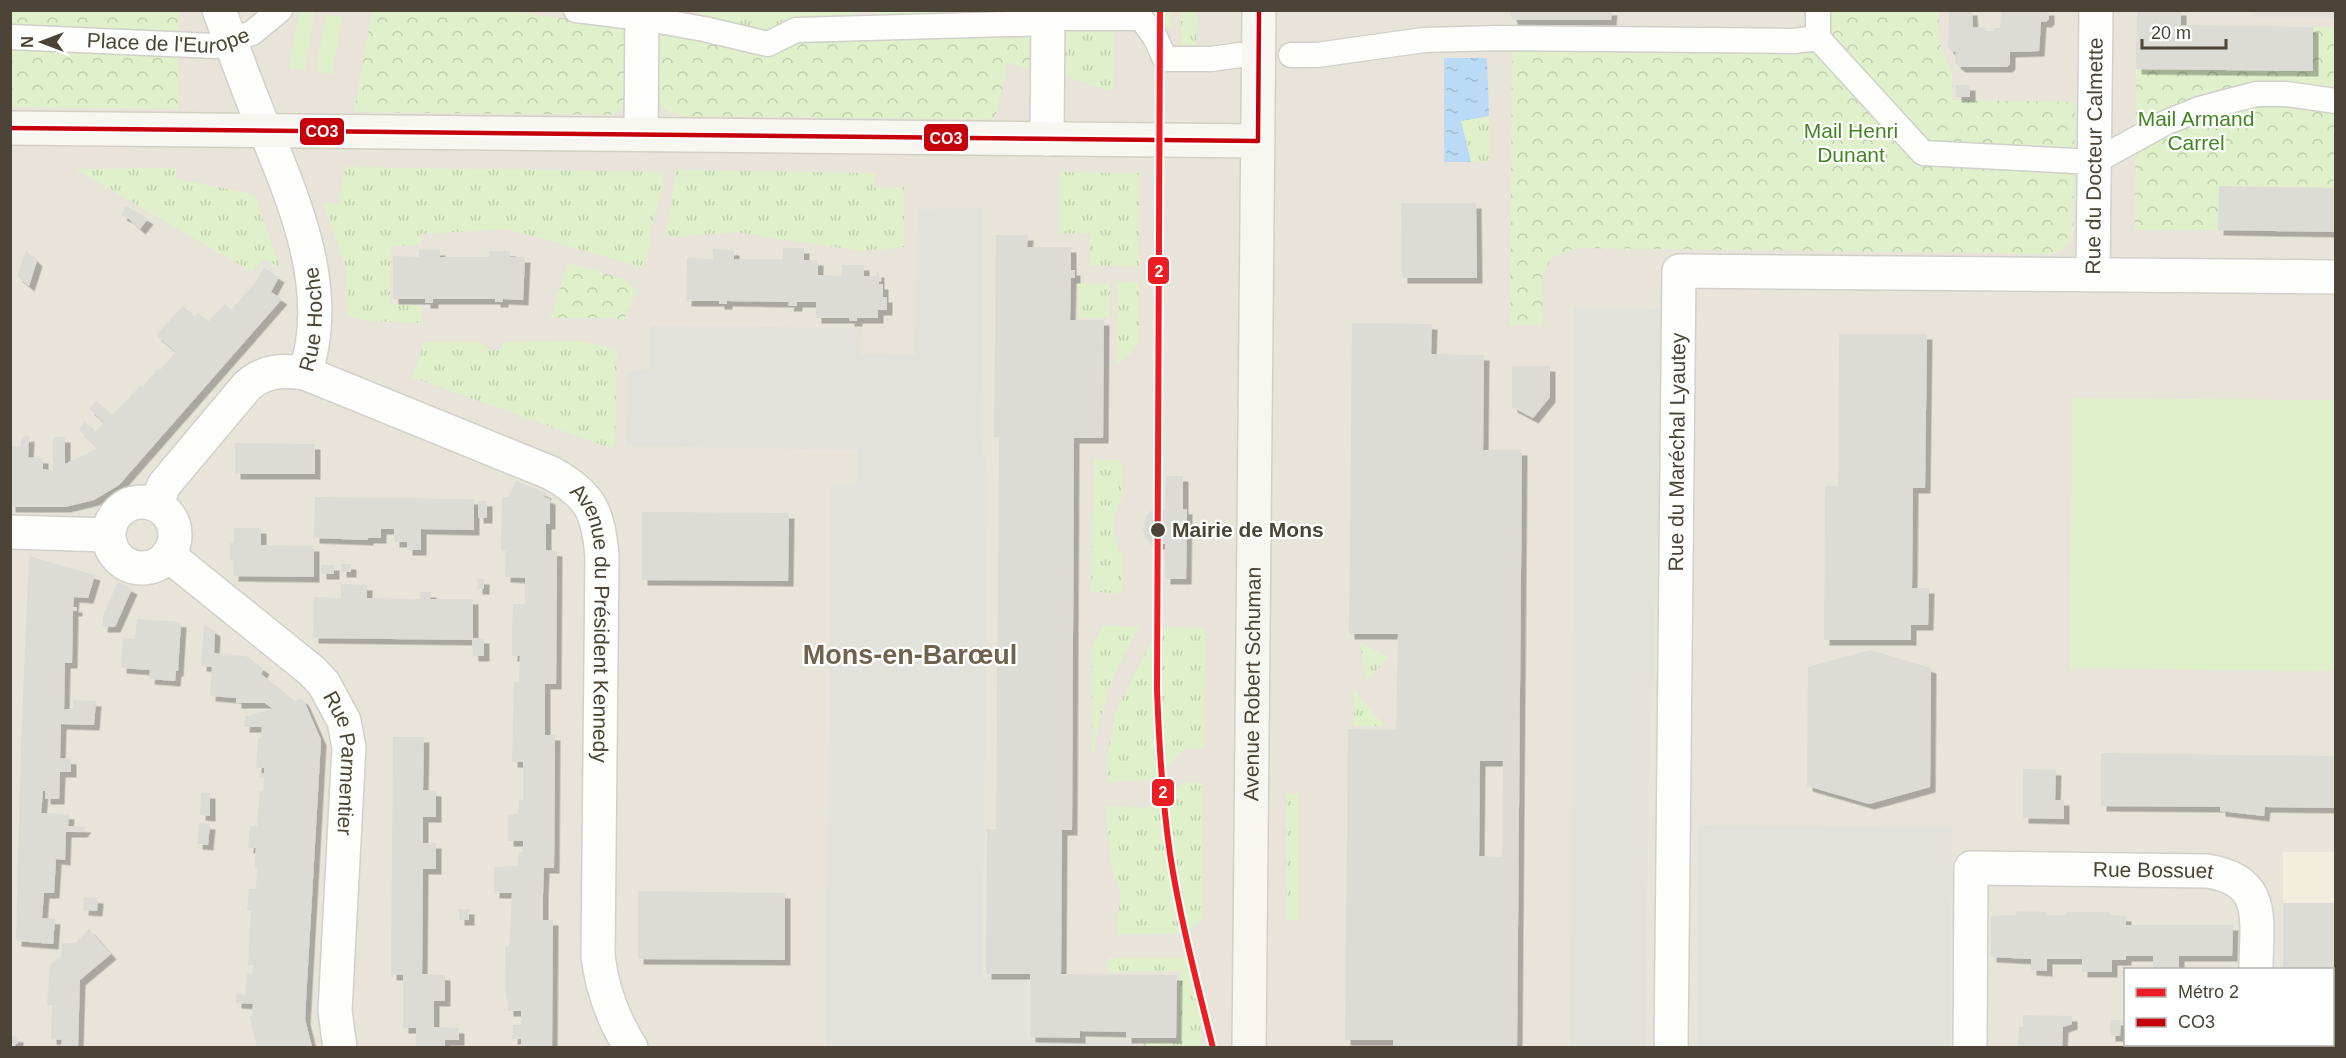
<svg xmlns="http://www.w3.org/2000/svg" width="2346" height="1058" font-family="Helvetica,sans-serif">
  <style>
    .residential { fill: #e8e4da; fill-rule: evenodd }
    .education { fill: #f2eede }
    .grass { fill: url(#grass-tufts) }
    .park { fill: url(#park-crowns) }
    .pitch { fill: #dff0cb }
    .parking { fill: #e2e1dc }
    .water { fill: url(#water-ripples) }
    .building { fill: #dddbd5; fill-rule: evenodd; filter: url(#shadow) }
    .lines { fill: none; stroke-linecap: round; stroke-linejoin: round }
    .pedestrian-casing { stroke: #d1d0ca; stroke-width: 27 }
    .minor-casing { stroke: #d1d0ca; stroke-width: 36 }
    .secondary-casing { stroke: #d3d0c3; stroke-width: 36 }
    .pedestrian { stroke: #fdfdfc; stroke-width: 24 }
    .minor { stroke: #fdfdfc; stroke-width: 33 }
    .secondary { stroke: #f7f6f0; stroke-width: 33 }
    .bus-1-casing { stroke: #fff; stroke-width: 9 }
    .bus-1 { stroke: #c5000a; stroke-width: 4.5 }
    .metro-1-casing { stroke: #fff; stroke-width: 10 }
    .metro-1 { stroke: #ed1d24; stroke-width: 6 }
    .stop-dot { fill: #4b4437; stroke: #fff; stroke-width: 2 }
    .labels { text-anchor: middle; stroke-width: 4.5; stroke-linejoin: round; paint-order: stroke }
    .street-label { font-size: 21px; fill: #4b4437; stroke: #fff }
    .park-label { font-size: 21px; fill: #438522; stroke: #fff }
    .stop-label { font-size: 21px; font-weight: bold; fill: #4b4437; stroke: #fff; text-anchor: start }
    .district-label { font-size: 27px; font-weight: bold; fill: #6f634d; stroke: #fff }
    .line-badge { stroke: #fff; stroke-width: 2 }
    .badge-label { font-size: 16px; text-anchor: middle; font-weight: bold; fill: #fff }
  </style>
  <defs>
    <pattern id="grass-tufts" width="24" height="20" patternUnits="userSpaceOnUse" patternTransform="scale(1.5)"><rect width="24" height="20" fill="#dff0cb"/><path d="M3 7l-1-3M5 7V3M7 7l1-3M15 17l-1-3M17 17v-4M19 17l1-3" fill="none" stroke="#c1cfaf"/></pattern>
    <pattern id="park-crowns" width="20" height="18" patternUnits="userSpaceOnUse" patternTransform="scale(1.5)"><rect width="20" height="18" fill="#dff0cb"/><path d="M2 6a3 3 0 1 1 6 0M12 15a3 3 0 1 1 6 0" fill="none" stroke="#c1cfaf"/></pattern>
    <pattern id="water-ripples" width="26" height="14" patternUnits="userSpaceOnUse" patternTransform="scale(1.5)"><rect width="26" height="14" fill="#badaf5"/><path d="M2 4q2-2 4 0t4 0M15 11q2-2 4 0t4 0" fill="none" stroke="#a1bcd3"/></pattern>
    <filter id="shadow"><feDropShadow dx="5.5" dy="5.5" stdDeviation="0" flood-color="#0004"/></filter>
  </defs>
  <rect width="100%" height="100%" fill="#f3f2ed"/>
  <path class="residential" d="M10 11H2335V1047H11ZM2126 970H2332V1044H2126Z"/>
  <path class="education" d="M2283 852H2335V1047H2282V1045L2332 1044V970L2283 969Z"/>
  <path class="grass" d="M693 11H855V19L783 20 767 38Z
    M876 11H1034V12L877 17Z
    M1155 11H1171V27H1155Z
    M1181 11H1197L1196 52H1181Z
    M1060 27 1114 28 1113 90H1105L1060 74Z
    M1489 116V162H1471L1460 121Z
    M345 167 664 172 662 191 649 233 651 245 642 267 507 229 421 234V245L391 246 390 304 421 306V323L369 321 348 316 346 268 323 203 339 204Z
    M176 168V179L254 194 280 267 263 259 252 272 75 169Z
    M676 170 875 173V188L904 187V247L861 251 736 232 677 237 666 236Z
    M1060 172 1140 173 1139 266H1090V234L1060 233Z
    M1139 282V341L1131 353 1116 364 1117 283Z
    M1078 283 1110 284 1109 318H1078Z
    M583 341 617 350 615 447H608L412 377 425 342H480L490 350H502V342Z
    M1094 460H1121L1122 496 1113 520 1115 539 1122 557 1121 593 1091 592Z
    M1103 626 1140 627C1110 671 1102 708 1092 760V646Z
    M1159 627 1205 628 1204 748 1184 749 1154 780 1107 782 1109 745 1116 711Z
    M1360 643 1389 657 1366 681Z
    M1353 688 1384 726H1354Z
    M1186 782 1202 783V921L1183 934H1118L1120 890 1111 864 1106 806 1147 808Z
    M1286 794H1298V920H1286Z
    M1108 958H1184L1201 971V1047H1142V1043L1180 1042V971L1107 972Z"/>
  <path class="park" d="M500 10 625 26 624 102 621 111 609 115 354 112 372 11Z
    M11 11H179L178 109 11 107Z
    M1818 11H1938L1940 44 1952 74V100L2075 102 2073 230C2071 243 2064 251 2052 254L1577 248 1552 257 1542 277 1543 325H1510L1512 39 1818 38Z
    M655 27 789 42 1036 31 1035 71 1008 62 995 119 680 116 664 109 655 92Z
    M2313 27H2335V188L2219 187 2218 230H2135L2136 69 2313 71Z
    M569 263 623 279 637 290 623 321 615 318H550Z"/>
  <path class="pitch" d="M299 11 314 12 305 70 289 68Z
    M326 14 342 17 332 74 316 71Z
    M2072 398 2335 400V671L2070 668Z"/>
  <path class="parking" d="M2253 11H2335V18L2254 17Z
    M983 208 980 437 988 473 982 978H1027V1039L1137 1040V1047H826L831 484H857L858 450 627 446 628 371 649 370 651 326 861 328 860 354 915 355 917 209Z
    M1574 308 1666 309 1648 805 1646 1047 1571 1048Z
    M1698 825 1952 828 1950 1047H1697Z"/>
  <path class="water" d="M1444 58H1487L1489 116 1461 121 1471 162H1444Z"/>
  <path class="building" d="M1509 10H1612L1611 20H1513Z
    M1949 10H1972L1973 27 1985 28V31H1994V28H2000L2001 10H2049V19L2046 22H2041L2039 51 2010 52V64L2007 67H1960L1955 63 1956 52H1952L1948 48Z
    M2137 10H2181V25L2313 27V71L2136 69Z
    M1956 85H1970V97H1956Z
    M2219 186 2336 188V232L2218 230Z
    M1401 203H1476L1477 278H1402Z
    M126 206 148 219 140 229 128 218 121 215Z
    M996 235H1028L1027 247H1071V270H1075V278H1071L1070 320H1104L1103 438H1074L1072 830H1062L1061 974 1177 975 1176 1038H1126V1032L1080 1031V1038L1030 1037V974H986L987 829H996L999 437H994Z
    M783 248H804V260H818V275L842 276V265H864V276H876V272H879V284H883V297H887V310H878V318H857V321H849V318H816V302H797V306H788L789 302 727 301V304H719V301H686L687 258 713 259V249L734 250V259H783Z
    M26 250 37 261 29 286 17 276Z
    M419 250H440V257H489V251H510V257H525L523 300 503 299V302H495V299H433V303H425V299H393V256L419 257Z
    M264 268 279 277 271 292 282 299 119 485 94 500 65 507H10V453L12 446H21V437L29 436 28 457 43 458V469L53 471V437H65V464L98 448 79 430 85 422 95 432 104 422 89 409 96 401 112 415 140 386 142 387 158 369 160 370 176 352 156 335 183 306 194 317 198 313 208 322 225 304 231 310 255 283Z
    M1352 323 1432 324 1431 354 1484 355 1483 450H1522L1517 1047H1393V1040H1345L1348 729 1396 730 1398 634H1349ZM1480 761H1503L1502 857 1479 856Z
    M1839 334H1927L1925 488H1913L1912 588H1929L1928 625H1911V640H1824L1825 486H1838Z
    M1512 366H1550V397L1533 418 1512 407Z
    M235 443 315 444V474H235Z
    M1166 476H1183V509H1187L1186 579H1165V544H1151L1145 537 1143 529 1146 516 1151 511H1165Z
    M516 481 546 493 544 497 550 499V524H546V550L557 551 556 684H545V735H555L554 868H544L543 894V920H553L552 1047H521V1039H512L513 1025H521V1011H508V999H506L505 946 509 947 512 893H494V867L518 866V852H523V841H508V814H518L519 800H523V762H512L514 682H519L520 656H512V630L513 604H525V578L505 577 506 551 501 550 502 497H508Z
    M315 497 474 499V530L421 529V550H407V542H394V529H381V538H368V540L314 538Z
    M478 501H487V518H478Z
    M642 512 789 513 788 581 642 580Z
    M234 528H261V545L314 546V577L233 576 234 560H230V543H234Z
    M29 556 95 575 88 598 74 597 73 607H77V611H73L72 663H65L64 709H73V700L96 701 94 725 61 724 60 758 71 759V772H60L59 799H45V791H43L41 813 69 814 68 826 86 827 82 832H66L65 860 56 859 54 893H44L42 918 55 919 53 944 16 941 21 743Z
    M341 564H351V572H341Z
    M321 565H334V574H321Z
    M477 579H484V589H477Z
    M118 582 132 589 115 627H102L104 612Z
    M341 584 367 585V598L420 599V592H431L430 599H473V638H484V656H473L472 640 313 638 314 597 341 598Z
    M137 619 181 622 178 671H176L175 681 149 679 150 670 121 668 123 638 135 639Z
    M204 625 215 631 214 653 246 656 264 669 261 674 295 701 301 698 304 701 321 740 305 1019 312 1047H257L250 1018V1016H252L253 1004 236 1003V994L245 995 247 973 252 974 253 965H248L251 911 247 910 249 889H256L257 868H254L256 848H248L250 826H257L260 791H263L264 778H259L260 773H264V768H256L258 738H261L262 727H244L245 716H252V714L273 709 265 703H236V698L210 696 212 667 201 666Z
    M1870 650 1931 668 1930 787 1869 804 1807 786 1808 667Z
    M393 737H424L423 790 436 791V817H423V843H436V869H423L422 974 445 975V1001H434V1027L459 1028V1040H445V1047H416V1028H403V975H391Z
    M2101 753 2336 756V808L2265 807 2264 816 2220 811V807L2101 806Z
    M2023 769 2056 770 2055 800H2064V819L2023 818Z
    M201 793H210V816L200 815Z
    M199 823 210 824 208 845 197 844Z
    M638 891 785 893V960L638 959Z
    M84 897 98 898 97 911 83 910Z
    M2283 903H2336V1047H2282V1044H2332V969H2283Z
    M459 909H469V920H459Z
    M2017 911 2047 912V915H2067V912H2109V915L2126 916V925H2233L2232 956H2179V969H2153V956H2126V960H2112V972H2082V959H2047V971L2031 970V959L1991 957V916L2016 915Z
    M89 929 111 954 80 980 78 1047H61L62 1040 51 1039 52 1005H47L50 965 61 956 62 943H75Z
    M2023 1015 2072 1016V1024L2063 1027 2062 1047H2018L2019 1027H2023Z
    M2110 1020H2121L2120 1036H2110Z
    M10 1036 18 1037V1044H13V1047H10Z"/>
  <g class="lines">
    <g class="pedestrian-casing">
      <g id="pedestrian">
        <path d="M576 10 642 18 704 29 768 44 796 30 1048 23 1061 18H1141L1155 37 1165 59H1211L1240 55"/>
        <path d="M1818 10V38"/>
        <path id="s1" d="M10 37 215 46 252 33 280 10"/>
        <path d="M1818 38 1923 153 2094 162 2165 123 2199 109 2229 101 2257 94H2286L2336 101"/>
        <path d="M1291 55H1317L1424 40 1499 38 1794 41 1818 38"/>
      </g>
    </g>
    <g class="minor-casing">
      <g id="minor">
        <path d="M641 134 642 10"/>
        <path d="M1047 139 1048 10"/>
        <path id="s2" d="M2093 274 2096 10"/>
        <path id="s3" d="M305 373 551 473C591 495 598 512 602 556L598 956C602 990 613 1019 631 1048"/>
        <circle cx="142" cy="535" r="33"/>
        <path id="s4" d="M156 505 164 485 247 386C265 370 282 370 305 373 333 293 296 205 265 130 248 91 234 50 219 10"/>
        <path d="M10 532 108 535"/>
        <path id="s5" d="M168 555 312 671 324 684 344 721 349 748 348 765 335 1011 340 1048"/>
        <path id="s6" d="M1671 1048 1679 271 2336 277"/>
        <path id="s7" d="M1970 1048 1971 868 2207 871C2268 880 2256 921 2256 970"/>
        <path d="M2255 1048V1044"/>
      </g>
    </g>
    <g class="secondary-casing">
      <g id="secondary">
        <path d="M10 128 1258 141"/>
        <path id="s8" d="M1249 1048 1259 10"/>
      </g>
    </g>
    <use href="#pedestrian" class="pedestrian"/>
    <use href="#minor" class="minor"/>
    <use href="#secondary" class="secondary"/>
    <g class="bus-1-casing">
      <path id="bus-1" d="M10 128 1258 141
        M1258 141 1259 10"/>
    </g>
    <use href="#bus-1" class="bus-1"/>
    <g class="metro-1-casing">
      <path id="metro-1" d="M1160 10 1157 689C1159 744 1162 799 1170 854 1180 919 1197 983 1213 1048"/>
    </g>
    <use href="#metro-1" class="metro-1"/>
  </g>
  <circle class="stop-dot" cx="1158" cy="530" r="8"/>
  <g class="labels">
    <g class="street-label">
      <text dy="7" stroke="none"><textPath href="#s1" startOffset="159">Place de l'Europe</textPath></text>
      <text dy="7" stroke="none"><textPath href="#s2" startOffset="118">Rue du Docteur Calmette</textPath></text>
      <text dy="7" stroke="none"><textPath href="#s4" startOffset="267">Rue Hoche</textPath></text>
      <text dy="7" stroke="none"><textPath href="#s6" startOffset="596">Rue du Maréchal Lyautey</textPath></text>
      <text dy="7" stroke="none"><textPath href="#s3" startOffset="434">Avenue du Président Kennedy</textPath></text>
      <text dy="7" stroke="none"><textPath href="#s8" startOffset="364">Avenue Robert Schuman</textPath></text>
      <text dy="7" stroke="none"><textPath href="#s5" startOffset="286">Rue Parmentier</textPath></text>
      <text dy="7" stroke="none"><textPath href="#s7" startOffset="362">Rue Bossuet</textPath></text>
    </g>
    <g class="park-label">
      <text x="2196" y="126">Mail Armand<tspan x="2196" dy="24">Carrel</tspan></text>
      <text x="1851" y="138">Mail Henri<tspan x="1851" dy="24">Dunant</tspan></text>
    </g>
    <g class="stop-label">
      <text x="1172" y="537">Mairie de Mons</text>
    </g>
    <g class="district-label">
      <text x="910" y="664">Mons-en-Barœul</text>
    </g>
  </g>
  <g class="line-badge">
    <rect x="299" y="117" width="46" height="29" rx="6" fill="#c5000a"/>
    <rect x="923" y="123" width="46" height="29" rx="6" fill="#c5000a"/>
    <rect x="1147" y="256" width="23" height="29" rx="6" fill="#ed1d24"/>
    <rect x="1151" y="778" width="24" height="29" rx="6" fill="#ed1d24"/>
  </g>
  <g class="badge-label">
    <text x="322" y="137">CO3</text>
    <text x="946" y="144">CO3</text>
    <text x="1159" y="277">2</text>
    <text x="1163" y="798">2</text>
  </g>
  <rect width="2346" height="1058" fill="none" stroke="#4b4437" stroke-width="24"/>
  <rect x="2124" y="968" width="210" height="78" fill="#ffffff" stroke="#b7b4af" stroke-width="1.5"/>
  <rect x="2136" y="988" width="30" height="9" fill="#ed1d24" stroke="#b7b4af" stroke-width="1.5"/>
  <text x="2178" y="998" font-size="18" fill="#4b4437">Métro 2</text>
  <rect x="2136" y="1018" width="30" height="9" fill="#c5000a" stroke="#b7b4af" stroke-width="1.5"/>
  <text x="2178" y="1028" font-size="18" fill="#4b4437">CO3</text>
  <g transform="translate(42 42) rotate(270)" stroke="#ffffff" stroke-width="4.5" paint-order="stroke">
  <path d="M0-4.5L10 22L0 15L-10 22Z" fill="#4b4437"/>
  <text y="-9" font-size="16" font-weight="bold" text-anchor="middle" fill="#4b4437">N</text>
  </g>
  <path d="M2142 39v9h84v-9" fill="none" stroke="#4b4437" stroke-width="3"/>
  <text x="2151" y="39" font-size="18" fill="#4b4437" stroke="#ffffff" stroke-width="4.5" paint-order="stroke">20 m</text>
</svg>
